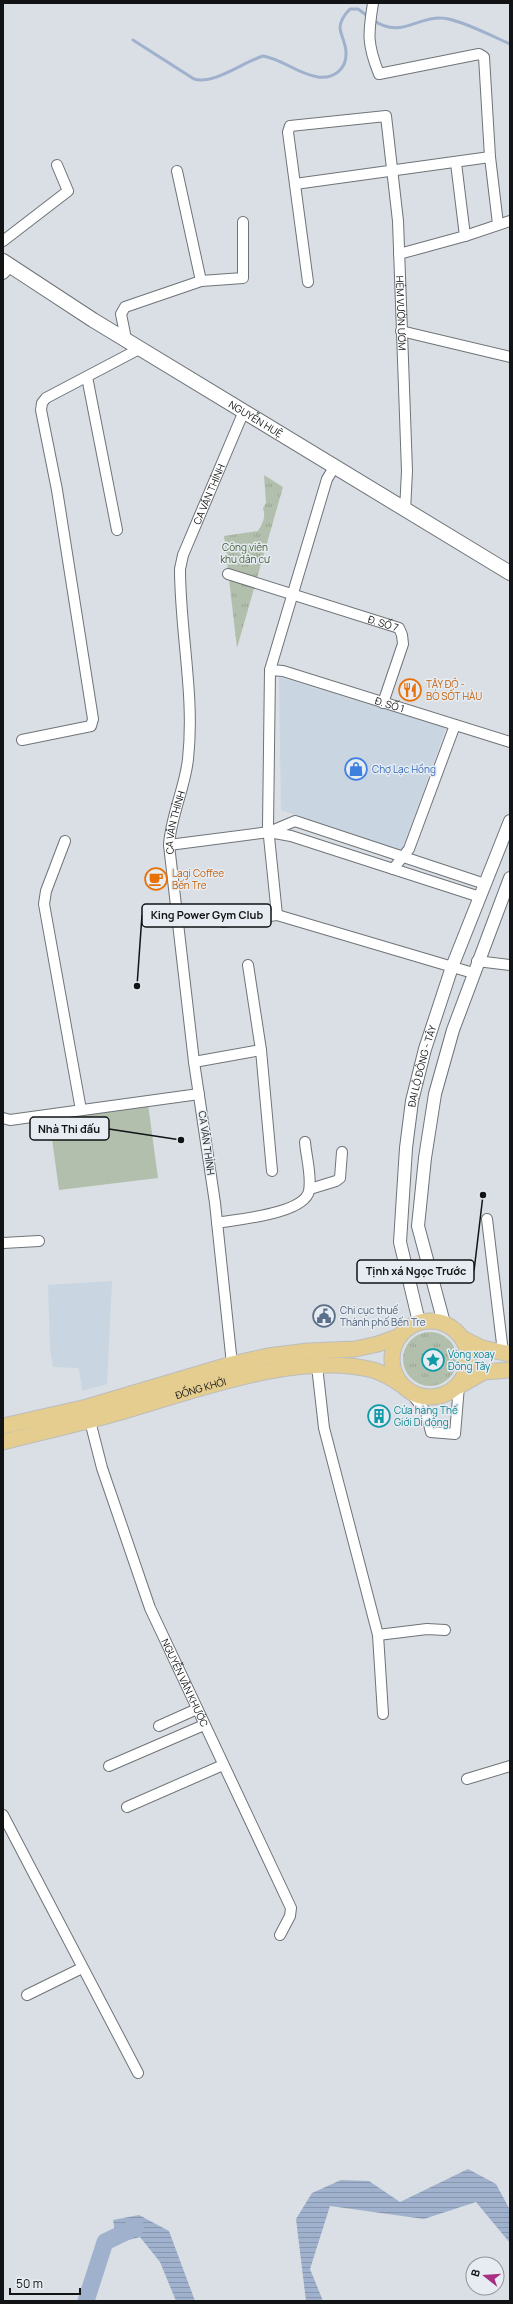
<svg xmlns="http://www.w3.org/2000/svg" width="513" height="2304" font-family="Manrope,sans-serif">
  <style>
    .built { fill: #c9d5e0 }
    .grass { fill: url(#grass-tufts) }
    .pitch { fill: #b3bfad }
    .water { fill: url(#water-rules) }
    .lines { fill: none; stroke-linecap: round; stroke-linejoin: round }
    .stream { stroke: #9fb1cc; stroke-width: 3 }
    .river { stroke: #9fb1cc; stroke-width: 17 }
    .minor-casing { stroke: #6e7478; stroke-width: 12 }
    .tertiary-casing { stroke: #6e7478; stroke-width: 14 }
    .secondary-casing { stroke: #6e7478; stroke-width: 16 }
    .primary-casing { stroke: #bcbdbd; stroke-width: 17 }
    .minor { stroke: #fff; stroke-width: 10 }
    .tertiary { stroke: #fff; stroke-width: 12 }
    .secondary { stroke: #fff; stroke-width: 14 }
    .primary { stroke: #e5cd8f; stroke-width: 15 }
    .labels { text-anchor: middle; stroke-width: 3; stroke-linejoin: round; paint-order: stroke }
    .street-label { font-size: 10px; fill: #111315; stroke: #e6ecf1 }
    .park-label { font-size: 10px; fill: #415c33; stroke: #e6ecf1 }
    .food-label { font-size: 10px; fill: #c56008; stroke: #e6ecf1; text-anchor: start }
    .shop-label { font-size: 10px; fill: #366cbe; stroke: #e6ecf1; text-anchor: start }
    .service-label { font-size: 10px; fill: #4e5e75; stroke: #e6ecf1; text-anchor: start }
    .culture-label { font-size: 10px; fill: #0d838f; stroke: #e6ecf1; text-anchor: start }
    .leader { fill: none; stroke: #111315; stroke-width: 1.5 }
    .callout-dot { fill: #111315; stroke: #e6ecf1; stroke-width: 1.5 }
    .callout { fill: #e6ecf1; stroke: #111315; stroke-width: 1.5 }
    .callout-label { font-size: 11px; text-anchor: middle; font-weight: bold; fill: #111315 }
  </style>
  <defs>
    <pattern id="grass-tufts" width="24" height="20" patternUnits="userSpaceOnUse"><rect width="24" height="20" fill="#b3bfad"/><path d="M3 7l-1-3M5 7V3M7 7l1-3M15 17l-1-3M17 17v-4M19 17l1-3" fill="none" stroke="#99a394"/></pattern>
    <pattern id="water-rules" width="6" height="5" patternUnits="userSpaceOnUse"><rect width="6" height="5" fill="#9fb1cc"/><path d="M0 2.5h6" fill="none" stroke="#8897ae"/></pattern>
  </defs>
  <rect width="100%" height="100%" fill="#d9dfe4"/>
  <path class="built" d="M279 677 446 728 402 851 281 810Z
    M112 1281 107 1384 82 1391 79 1368 53 1367 50 1349 48 1285Z"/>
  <path class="grass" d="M264 475 283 487 237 648 224 536 258 531C263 523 266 517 263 508L266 503Z
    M403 1359a27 27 0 1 1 54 0a27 27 0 1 1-54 0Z"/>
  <path class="pitch" d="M148 1104 158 1178 59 1190 49 1117Z"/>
  <path class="water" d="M468 2169 496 2184 510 2210V2243L476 2202 424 2219 330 2206 310 2269 323 2301H306L296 2219 312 2193 341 2180 369 2181 400 2202Z
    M139 2215 169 2231 195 2301H176L160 2262 140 2237 117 2243 113 2220Z"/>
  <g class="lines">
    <path class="stream" d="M373 20C400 39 416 17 441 18 457 18 494 37 510 44
      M133 40 194 79C214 85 243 62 263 56 282 59 298 74 318 77 334 79 347 69 346 52 346 44 341 36 340 28 340 21 345 14 350 9H358L369 17"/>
    <path class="river" d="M86 2301 105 2242 136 2227"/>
    <g class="minor-casing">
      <g id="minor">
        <path d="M373 3C368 34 367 44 379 74L479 54 484 57 490 157 498 224"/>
        <path d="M456 163 465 236"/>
        <path d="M295 184 490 157"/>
        <path d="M3 241 68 191 57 165"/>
        <path d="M399 254 465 236 510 221"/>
        <path d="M3 274 11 266"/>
        <path d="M201 281 243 278V222"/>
        <path id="s1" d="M308 282 288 132 290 126 386 116 398 221 407 471 405 511"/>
        <path d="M401 331 510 357"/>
        <path d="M126 339 121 314 125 307 201 281 177 171"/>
        <path d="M87 377 117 530"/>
        <path id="s2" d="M228 574 399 628 402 635 403 644 383 703"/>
        <path id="s3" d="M270 670 283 671 510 742"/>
        <path d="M22 740 91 726 93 719 57 490 41 410 42 403 46 398 141 348"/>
        <path d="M269 832 291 836 480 897"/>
        <path d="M65 841 46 891 44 904 81 1110"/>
        <path d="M169 845 269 832 295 821 485 884"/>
        <path d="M393 869 409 849 455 725"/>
        <path d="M277 915 268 827 270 670 327 479 335 466"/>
        <path d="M223 922 277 915 473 973"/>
        <path d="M477 961 510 965"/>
        <path d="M248 965 261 1050 272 1171"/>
        <path d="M194 1062 261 1050"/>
        <path d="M3 1118 10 1120 199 1094"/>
        <path d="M310 1189 336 1181 340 1178 342 1152"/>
        <path d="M487 1219 503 1352"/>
        <path d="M217 1223C238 1219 304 1214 309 1191 312 1176 306 1156 305 1142"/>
        <path d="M3 1243 39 1241"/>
        <path id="s4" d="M232 1364 215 1203 194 1062 169 845C171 815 185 788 188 759 195 695 180 632 180 569L183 555 244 411"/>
        <path d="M317 1366 324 1428 378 1635 383 1714"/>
        <path d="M410 1392 426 1412 431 1432 455 1434 459 1386"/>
        <path id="s5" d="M90 1421 102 1468 150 1608 291 1908 290 1916 280 1935"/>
        <path d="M378 1635 427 1629 445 1630"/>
        <path d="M159 1726 197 1709"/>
        <path d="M109 1766 204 1725"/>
        <path d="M467 1779 510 1766"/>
        <path d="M127 1807 223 1765"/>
        <path d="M3 1815 138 2073"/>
        <path d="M27 1995 82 1968"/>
      </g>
    </g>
    <g class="tertiary-casing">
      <g id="tertiary">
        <path id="s6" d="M419 1322 400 1242 406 1148 412 1101 425 1049 452 967 510 821"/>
        <path d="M444 1323 418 1226 425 1158 435 1094 453 1030 510 878"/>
      </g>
    </g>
    <g class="secondary-casing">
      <g id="secondary">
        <path id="s7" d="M3 261 93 320 510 573"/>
      </g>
    </g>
    <g class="primary-casing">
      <g id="primary">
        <circle cx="430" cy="1359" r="38"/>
        <path d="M462 1338 482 1348 510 1354"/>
        <path d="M459 1386 484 1372 510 1370"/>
        <path d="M3 1426 87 1407 232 1364 268 1356 308 1351 355 1349 378 1344 400 1336"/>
        <path id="s8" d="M3 1442C42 1432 82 1423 121 1412 194 1391 297 1351 373 1370 383 1373 392 1378 400 1384"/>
      </g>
    </g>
    <use href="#minor" class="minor"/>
    <use href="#tertiary" class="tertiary"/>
    <use href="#secondary" class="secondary"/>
    <use href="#primary" class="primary"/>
  </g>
  <defs>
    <g id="restaurant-ring" transform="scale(1.15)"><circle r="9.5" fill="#e6ecf1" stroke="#e8710a" stroke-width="1.5"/><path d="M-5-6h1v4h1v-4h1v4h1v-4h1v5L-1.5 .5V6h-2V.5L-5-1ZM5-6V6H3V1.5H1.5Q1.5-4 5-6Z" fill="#e8710a"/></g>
    <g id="shop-ring" transform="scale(1.15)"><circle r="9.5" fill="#e6ecf1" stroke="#3f7fe0" stroke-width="1.5"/><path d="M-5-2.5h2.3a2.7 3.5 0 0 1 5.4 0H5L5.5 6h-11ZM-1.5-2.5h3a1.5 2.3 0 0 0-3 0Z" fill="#3f7fe0"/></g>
    <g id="cafe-ring" transform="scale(1.15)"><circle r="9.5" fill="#e6ecf1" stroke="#e8710a" stroke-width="1.5"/><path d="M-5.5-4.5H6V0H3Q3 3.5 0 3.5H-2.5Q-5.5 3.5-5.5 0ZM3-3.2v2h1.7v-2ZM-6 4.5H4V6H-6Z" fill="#e8710a"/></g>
    <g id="civic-ring" transform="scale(1.15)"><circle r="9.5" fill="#e6ecf1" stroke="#5c6f8a" stroke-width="1.5"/><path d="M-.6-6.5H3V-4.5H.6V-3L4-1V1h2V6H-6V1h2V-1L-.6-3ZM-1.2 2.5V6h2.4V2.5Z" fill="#5c6f8a"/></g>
    <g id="sight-ring" transform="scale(1.15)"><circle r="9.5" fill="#e6ecf1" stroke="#0f9aa8" stroke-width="1.5"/><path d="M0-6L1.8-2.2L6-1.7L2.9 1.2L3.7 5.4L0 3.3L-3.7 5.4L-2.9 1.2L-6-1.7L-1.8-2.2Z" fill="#0f9aa8"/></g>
    <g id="building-ring" transform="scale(1.15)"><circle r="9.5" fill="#e6ecf1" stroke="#0f9aa8" stroke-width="1.5"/><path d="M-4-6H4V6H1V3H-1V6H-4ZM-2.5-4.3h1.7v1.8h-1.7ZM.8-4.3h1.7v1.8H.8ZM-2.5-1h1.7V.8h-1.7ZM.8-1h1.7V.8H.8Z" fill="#0f9aa8"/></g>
  </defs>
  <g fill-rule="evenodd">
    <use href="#restaurant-ring" x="410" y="690"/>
    <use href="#shop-ring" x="356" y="769"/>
    <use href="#cafe-ring" x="156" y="879"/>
    <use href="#civic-ring" x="324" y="1316"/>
    <use href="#sight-ring" x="433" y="1360"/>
    <use href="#building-ring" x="379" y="1416"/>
  </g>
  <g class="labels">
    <g class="street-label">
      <text dy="4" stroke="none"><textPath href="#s1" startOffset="452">HẺM VƯỜN ƯƠM</textPath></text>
      <text dy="4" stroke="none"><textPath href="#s7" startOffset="298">NGUYỄN HUỆ</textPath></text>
      <text dy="4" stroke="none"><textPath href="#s4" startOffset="882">CA VĂN THỈNH</textPath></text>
      <text dy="4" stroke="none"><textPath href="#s2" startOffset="163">Đ. SỐ 7</textPath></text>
      <text dy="4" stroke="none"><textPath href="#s3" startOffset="125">Đ. SỐ 1</textPath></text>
      <text dy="4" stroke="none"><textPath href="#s4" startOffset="546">CA VĂN THỈNH</textPath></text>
      <text dy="4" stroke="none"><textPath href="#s6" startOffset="260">ĐẠI LỘ ĐÔNG - TÂY</textPath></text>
      <text transform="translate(207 1143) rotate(82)" y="4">CA VĂN THỈNH</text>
      <text dy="4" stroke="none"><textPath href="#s8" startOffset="205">ĐỒNG KHỞI</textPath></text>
      <text dy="4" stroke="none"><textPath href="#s5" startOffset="279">NGUYỄN VĂN KHƯỚC</textPath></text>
    </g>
    <g class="park-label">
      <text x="245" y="551">Công viên<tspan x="245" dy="12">khu dân cư</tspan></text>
    </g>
    <g class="food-label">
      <text x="426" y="688">TÂY ĐÔ -<tspan x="426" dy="12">BÒ SỐT HÀU</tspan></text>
      <text x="172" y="877">Lagi Coffee<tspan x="172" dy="12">Bến Tre</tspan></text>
    </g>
    <g class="shop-label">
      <text x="372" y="773">Chợ Lạc Hồng</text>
    </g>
    <g class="service-label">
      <text x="340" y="1314">Chi cục thuế<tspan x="340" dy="12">Thành phố Bến Tre</tspan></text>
    </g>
    <g class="culture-label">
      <text x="448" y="1358">Vòng xoay<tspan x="448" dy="12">Đông Tây</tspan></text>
      <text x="394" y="1414">Cửa hàng Thế<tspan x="394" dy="12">Giới Di động</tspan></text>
    </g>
  </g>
  <path class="leader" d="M137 986L142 915M181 1140L109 1129M483 1195L474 1271"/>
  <g class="callout-dot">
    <circle cx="137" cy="986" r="4"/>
    <circle cx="181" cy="1140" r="4"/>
    <circle cx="483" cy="1195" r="4"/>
  </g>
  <g class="callout">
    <rect x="142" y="904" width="129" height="23" rx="4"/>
    <rect x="30" y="1117" width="79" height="23" rx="4"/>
    <rect x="357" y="1260" width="117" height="23" rx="4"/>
  </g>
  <g class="callout-label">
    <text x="207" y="919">King Power Gym Club</text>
    <text x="69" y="1133">Nhà Thi đấu</text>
    <text x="416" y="1275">Tịnh xá Ngọc Trước</text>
  </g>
  <rect width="513" height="2304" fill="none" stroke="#111315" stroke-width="8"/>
  <g transform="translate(485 2276) rotate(287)"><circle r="19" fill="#e6ecf1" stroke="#919599"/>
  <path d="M0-3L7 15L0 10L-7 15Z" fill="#a82f84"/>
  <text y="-6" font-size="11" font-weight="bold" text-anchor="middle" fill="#111315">B</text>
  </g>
  <path d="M10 2288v6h70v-6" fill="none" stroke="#111315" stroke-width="2"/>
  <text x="16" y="2288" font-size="12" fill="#111315" stroke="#e6ecf1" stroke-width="3" paint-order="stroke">50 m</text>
</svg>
